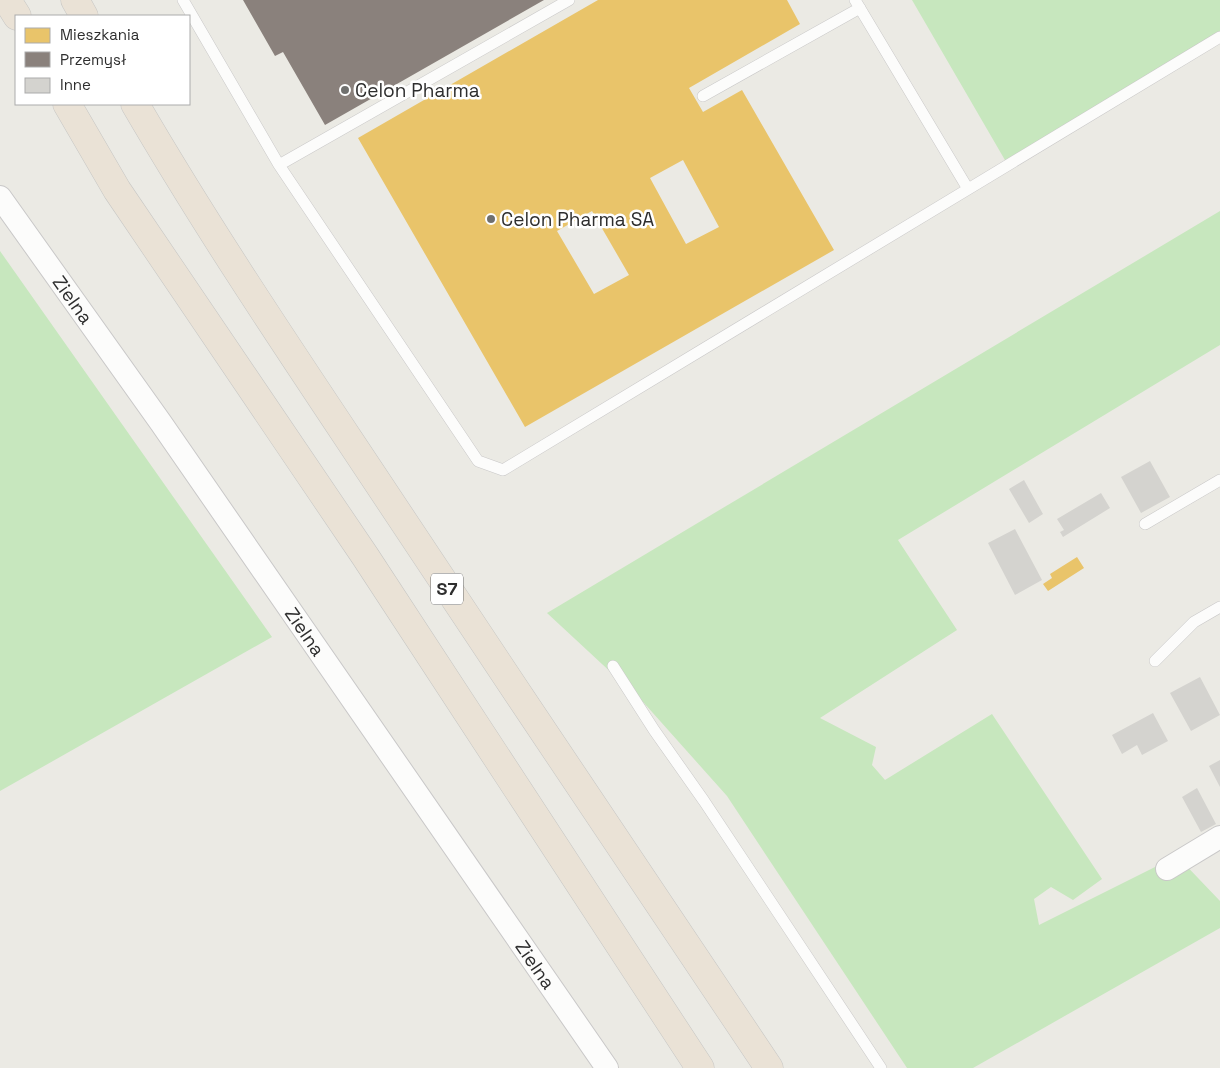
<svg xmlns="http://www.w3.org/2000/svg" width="1220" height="1068" font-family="'Space Grotesk',sans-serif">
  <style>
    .green { fill: #c7e7be }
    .homes { fill: #e9c46a; fill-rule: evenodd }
    .industry { fill: #8a817c }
    .building { fill: #d4d3cf }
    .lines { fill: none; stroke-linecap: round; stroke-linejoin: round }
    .service-casing { stroke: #c9c8c8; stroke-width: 12 }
    .minor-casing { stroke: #c9c8c8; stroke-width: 24 }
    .motorway-casing { stroke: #c6c6c4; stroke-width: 29 }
    .service { stroke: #fcfcfb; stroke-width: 11 }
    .minor { stroke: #fcfcfb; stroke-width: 22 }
    .motorway { stroke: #eae2d6; stroke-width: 28 }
    .poi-dot { fill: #70706e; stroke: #fff; stroke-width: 2 }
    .labels { text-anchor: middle; stroke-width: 5; stroke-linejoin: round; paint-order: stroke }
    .shield { fill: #fff; stroke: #6d6d6d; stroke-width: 1 }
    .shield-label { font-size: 18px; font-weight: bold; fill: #2e2e2e }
    .poi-label { font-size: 19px; fill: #2e2e2e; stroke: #fff; text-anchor: start }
    .street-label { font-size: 19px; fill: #2e2e2e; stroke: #fff }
  </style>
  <rect width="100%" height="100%" fill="#ebeae4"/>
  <path class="green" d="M912 0H1220V33L1009 167Z
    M1220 211V345L898 540 957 630 820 718 876 747 872 765 885 780 992 714 1102 879 1073 900 1051 887 1034 899 1039 925 1177 856 1220 901V928L973 1068H907L727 796 644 703 547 613Z
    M0 251 272 637 0 791Z"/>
  <path class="homes" d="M598 0H787L800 24 689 88 703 112 742 90 834 250 525 427 358 138ZM683 160 719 227 686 244 650 178ZM592 211 629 275 594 294 557 231Z
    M1077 557 1084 568 1048 591 1043 584 1052 578 1050 574Z"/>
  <path class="industry" d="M243 0H544L325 125 283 52 275 56Z"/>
  <path class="building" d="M1150 461 1170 497 1141 513 1121 477Z
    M1024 480 1043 514 1029 523 1009 489Z
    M1101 493 1110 508 1063 537 1060 532 1064 530 1057 519Z
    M1015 529 1042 580 1015 595 988 543Z
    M1200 677 1220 715 1191 731 1170 693Z
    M1153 713 1168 741 1142 755 1137 745 1122 754 1112 735Z
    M1220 760V787L1209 766Z
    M1197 788 1216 824 1201 832 1182 797Z"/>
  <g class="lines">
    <g class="service-casing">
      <path id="service" d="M183 0 279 165 569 0
        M855 0 968 189
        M703 96 860 8
        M279 165 478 461 503 470 1220 37
        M1145 524 1220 480
        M1155 661 1194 622 1220 607
        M613 666 654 730 704 801 881 1068"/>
    </g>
    <g class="minor-casing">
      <g id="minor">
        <path id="s1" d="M0 197 161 423 607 1068"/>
        <path d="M1167 869 1220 837"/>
      </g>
    </g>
    <g class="motorway-casing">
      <path id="motorway" d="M7 0 17 16
        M75 0 84 16
        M67 104 117 190 365 556 700 1068
        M135 104C202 219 276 330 350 441 488 651 630 859 769 1068"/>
    </g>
    <use href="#service" class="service"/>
    <use href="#minor" class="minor"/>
    <use href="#motorway" class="motorway"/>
  </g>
  <g class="poi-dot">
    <circle cx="345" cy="90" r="5"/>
    <circle cx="491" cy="219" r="5"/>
  </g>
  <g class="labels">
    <rect class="shield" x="431" y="573.5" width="32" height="31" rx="4"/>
    <g class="shield-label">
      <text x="447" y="595">S7</text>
    </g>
    <g class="poi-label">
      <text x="355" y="97">Celon Pharma</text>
      <text x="501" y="226">Celon Pharma SA</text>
    </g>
    <g class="street-label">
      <text dy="7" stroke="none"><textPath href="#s1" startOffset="126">Zielna</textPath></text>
      <text dy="7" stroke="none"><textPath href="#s1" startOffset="531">Zielna</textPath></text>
      <text dy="7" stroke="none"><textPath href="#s1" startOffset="936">Zielna</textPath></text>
    </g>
  </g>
  <rect x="15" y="15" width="175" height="90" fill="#ffffff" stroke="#ababab"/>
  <rect x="25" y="28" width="25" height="15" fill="#e9c46a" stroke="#ababab"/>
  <text x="60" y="40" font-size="15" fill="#2e2e2e">Mieszkania</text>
  <rect x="25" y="52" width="25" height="15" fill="#8a817c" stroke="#ababab"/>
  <text x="60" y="65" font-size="15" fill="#2e2e2e">Przemysł</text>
  <rect x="25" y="78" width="25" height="15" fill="#d4d3cf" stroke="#ababab"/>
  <text x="60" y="90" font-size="15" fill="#2e2e2e">Inne</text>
</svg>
